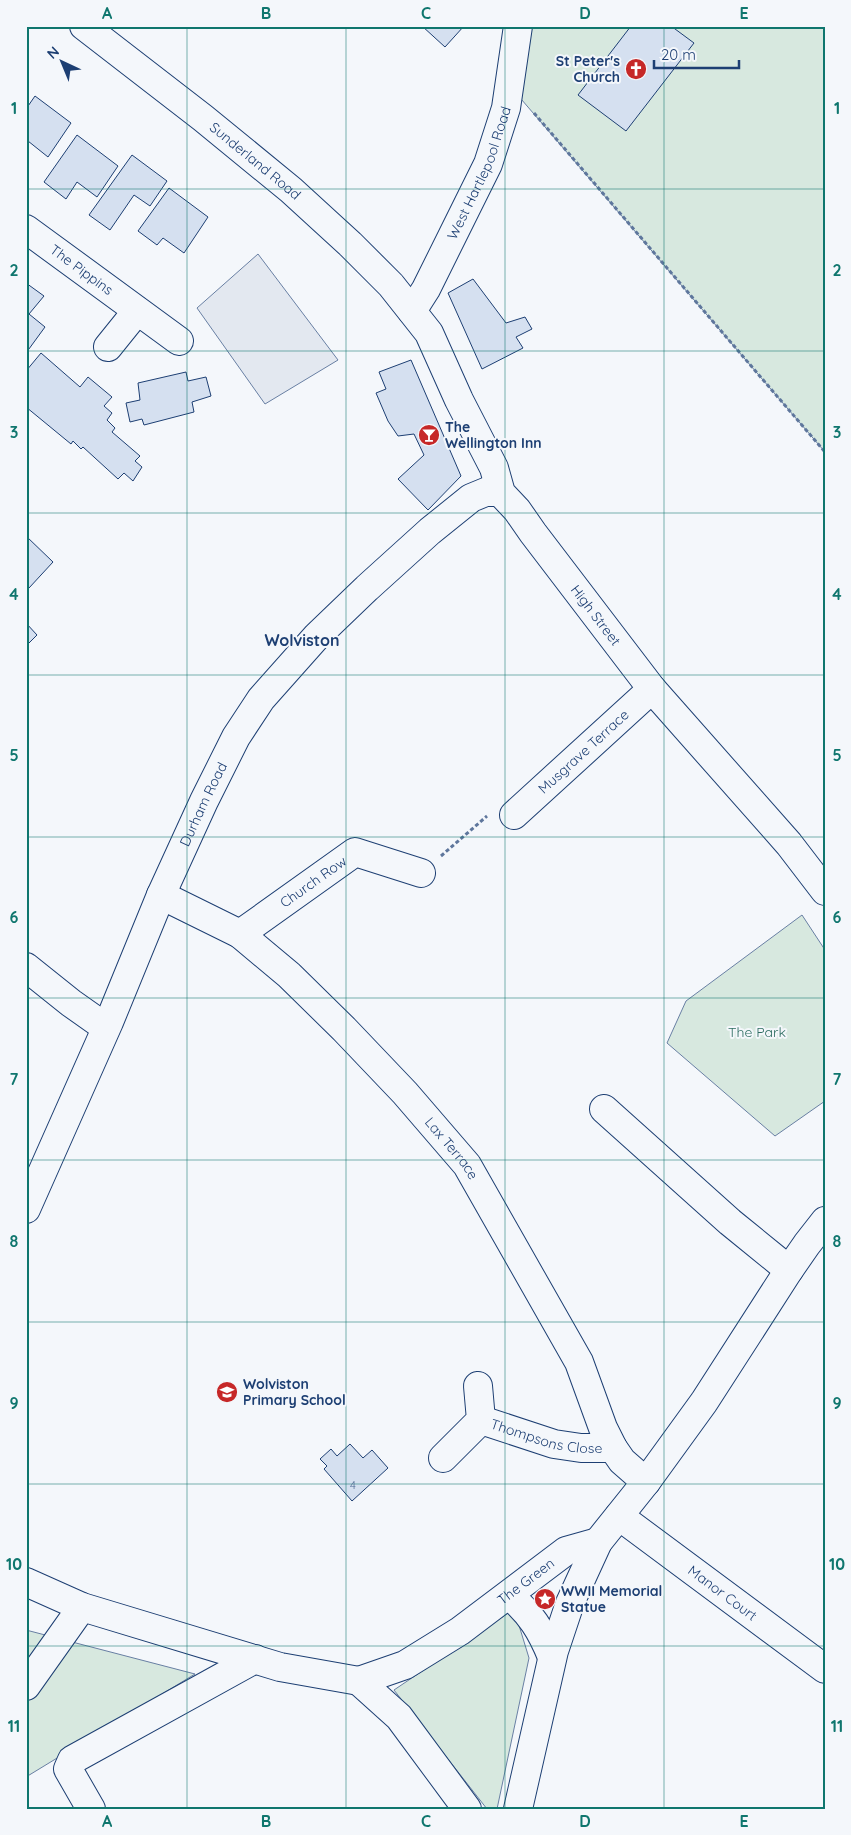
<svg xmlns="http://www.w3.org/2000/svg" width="851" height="1835" font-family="Quicksand,sans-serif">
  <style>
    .green { fill: #d7e8df; stroke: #687fa3 }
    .parking { fill: #e3e8f0; stroke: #687fa3 }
    .building { fill: #d5e0f0; stroke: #1d3f73 }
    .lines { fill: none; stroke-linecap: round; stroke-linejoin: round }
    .minor-casing { stroke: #1d3f73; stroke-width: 30 }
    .path { stroke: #5e769c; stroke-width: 3; stroke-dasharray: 4 2.5; stroke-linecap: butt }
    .minor { stroke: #f4f7fb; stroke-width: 28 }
    .grid { fill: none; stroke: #0f766e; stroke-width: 1; stroke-opacity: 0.55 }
    .labels { text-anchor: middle; stroke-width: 4; stroke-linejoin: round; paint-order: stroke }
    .number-label { font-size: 11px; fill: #4b6792 }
    .poi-label { font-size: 14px; font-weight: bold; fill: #1d3f73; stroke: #f4f7fb; text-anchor: start }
    .street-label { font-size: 14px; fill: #1d3f73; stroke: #f4f7fb }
    .park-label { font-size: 14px; fill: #2c6c60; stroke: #f4f7fb }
    .quarter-label { font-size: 16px; font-weight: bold; fill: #1d3f73; stroke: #f4f7fb }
    .neatline { fill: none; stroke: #0f766e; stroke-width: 2 }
    .grid-label { font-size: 16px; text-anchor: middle; font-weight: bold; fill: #0f766e }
  </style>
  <rect width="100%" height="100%" fill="#f4f7fb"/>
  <path class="green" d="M528 26H825V452L509 85Z
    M802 915 825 950V1101L775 1136 667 1043 686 1001Z
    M514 1609 529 1658 497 1809H487L394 1690Z
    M26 1630 195 1674 26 1777Z"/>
  <path class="parking" d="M258 254 338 360 265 404 197 308Z"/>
  <path class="building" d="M422 26H464L445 47Z
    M631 26H671L694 43 626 131 578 95Z
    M35 96 71 123 48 157 28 141 26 145V109Z
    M77 135 118 166 97 197 77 182 66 199 44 182Z
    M132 155 167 181 150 206 134 195 110 230 89 215Z
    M169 188 208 217 184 253 163 238 157 245 138 231Z
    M473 279 506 323 525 317 532 329 516 337 523 348 482 369 448 293Z
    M26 283 44 296 29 314 45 327 26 353Z
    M41 353 80 387 88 377 112 397 104 406 112 413 107 420 115 428 112 432 140 456 135 461 142 467 133 481 124 473 118 479 83 447 81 449 73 441 71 444 26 407V371Z
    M411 360 461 476 428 510 398 479 424 455 414 434 398 436 388 421 376 393 386 389 379 372Z
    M186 372 188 381 206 377 211 396 192 402 194 412 144 425 142 419 130 422 126 403 140 400 138 383Z
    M26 536 53 562 29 588 26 586Z
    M26 623 37 635 26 646Z
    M350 1444 363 1458 372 1450 388 1468 352 1501 324 1469 327 1466 320 1459 331 1449 337 1456Z"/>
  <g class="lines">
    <g class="minor-casing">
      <g id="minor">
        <path id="s1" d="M84 26 203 118 291 190 350 244 391 285 429 333 459 400 494 468 501 493 517 510 533 533 652 689 789 844 825 891"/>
        <path id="s2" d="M26 229 179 341"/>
        <path id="s3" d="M412 311 426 289 488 164 506 108 518 26"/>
        <path d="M108 347 137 311"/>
        <path id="s4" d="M514 815 652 689"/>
        <path id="s5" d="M161 895 240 934 289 975 344 1029 405 1093 467 1165 579 1362 603 1428 613 1448 622 1461 646 1482"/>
        <path id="s6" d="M240 934 355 852 421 873"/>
        <path d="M26 967 71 1003 105 1027"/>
        <path d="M604 1109 730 1222 789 1270"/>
        <path id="s7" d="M26 1209 109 1022 161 895 204 801 236 737 261 699 317 636 367 588 430 531 471 498 488 491 501 493"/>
        <path id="s8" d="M481 1420 554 1444 581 1448H613"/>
        <path d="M443 1458 481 1420 478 1386"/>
        <path id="s9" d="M619 1516 825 1669"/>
        <path d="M26 1582 82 1607 280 1667 359 1681"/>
        <path d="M509 1595C531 1614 541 1630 552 1657"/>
        <path d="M26 1686 82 1607"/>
        <path d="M91 1809 68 1769 72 1760 255 1659"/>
        <path id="s10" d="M467 1809 399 1717 359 1681 405 1665 460 1631 566 1551 598 1542"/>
        <path d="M518 1809 554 1651 570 1603 598 1542 646 1482 704 1402 789 1270 807 1244 825 1221"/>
      </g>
    </g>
    <path class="path" d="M534 113 825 452
      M441 856 487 816"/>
    <use href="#minor" class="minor"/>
  </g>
  <path class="grid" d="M187 26V1809M346 26V1809M505 26V1809M664 26V1809M26 189H825M26 351H825M26 513H825M26 675H825M26 837H825M26 998H825M26 1160H825M26 1322H825M26 1484H825M26 1646H825"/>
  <defs>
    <g id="church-disc" transform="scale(1.125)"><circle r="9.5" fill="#c62828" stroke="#f4f7fb"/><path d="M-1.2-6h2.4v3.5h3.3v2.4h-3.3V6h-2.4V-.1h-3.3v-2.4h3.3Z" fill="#fff"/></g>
    <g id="bar-disc" transform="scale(1.125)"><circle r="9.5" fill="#c62828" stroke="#f4f7fb"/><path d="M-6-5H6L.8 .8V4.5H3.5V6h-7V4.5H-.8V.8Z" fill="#fff"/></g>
    <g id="school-disc" transform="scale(1.125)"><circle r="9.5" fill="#c62828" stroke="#f4f7fb"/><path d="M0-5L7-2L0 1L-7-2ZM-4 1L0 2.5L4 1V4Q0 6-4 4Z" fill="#fff"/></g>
    <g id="sight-disc" transform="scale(1.125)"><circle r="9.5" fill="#c62828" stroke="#f4f7fb"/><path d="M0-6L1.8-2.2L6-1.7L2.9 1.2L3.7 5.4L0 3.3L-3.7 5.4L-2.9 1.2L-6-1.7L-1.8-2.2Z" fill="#fff"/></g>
  </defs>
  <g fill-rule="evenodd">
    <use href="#church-disc" x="636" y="69"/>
    <use href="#bar-disc" x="429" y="435"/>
    <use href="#school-disc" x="227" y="1392"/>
    <use href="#sight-disc" x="545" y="1599"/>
  </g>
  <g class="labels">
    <g class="number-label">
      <text x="353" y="1489">4</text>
    </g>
    <g class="poi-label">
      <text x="620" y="66" text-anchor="end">St Peter's<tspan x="620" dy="16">Church</tspan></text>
      <text x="445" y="432">The<tspan x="445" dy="16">Wellington Inn</tspan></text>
      <text x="243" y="1389">Wolviston<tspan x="243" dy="16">Primary School</tspan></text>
      <text x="561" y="1596">WWII Memorial<tspan x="561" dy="16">Statue</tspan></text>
    </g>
    <g class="street-label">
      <text dy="5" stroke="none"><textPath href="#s1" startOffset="218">Sunderland Road</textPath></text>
      <text dy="5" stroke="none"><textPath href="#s3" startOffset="154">West Hartlepool Road</textPath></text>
      <text dy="5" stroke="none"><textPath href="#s2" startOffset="69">The Pippins</textPath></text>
      <text dy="5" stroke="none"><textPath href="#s1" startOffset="794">High Street</textPath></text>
      <text dy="5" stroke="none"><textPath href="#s4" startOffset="94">Musgrave Terrace</textPath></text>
      <text dy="5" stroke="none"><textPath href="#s7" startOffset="442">Durham Road</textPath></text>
      <text dy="5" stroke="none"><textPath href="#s6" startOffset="90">Church Row</textPath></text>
      <text dy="5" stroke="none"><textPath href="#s5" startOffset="390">Lax Terrace</textPath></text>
      <text dy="5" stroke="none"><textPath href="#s8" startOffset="68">Thompsons Close</textPath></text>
      <text dy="5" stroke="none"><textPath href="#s10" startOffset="364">The Green</textPath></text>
      <text dy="5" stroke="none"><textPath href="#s9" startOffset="129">Manor Court</textPath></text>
    </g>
    <g class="park-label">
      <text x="757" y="1037">The Park</text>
    </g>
    <g class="quarter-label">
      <text x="302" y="646">Wolviston</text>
    </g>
  </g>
  <rect width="851" height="1835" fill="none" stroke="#f4f7fb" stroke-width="55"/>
  <g transform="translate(62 62) rotate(316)" stroke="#f4f7fb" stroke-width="4" paint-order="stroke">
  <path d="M0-4L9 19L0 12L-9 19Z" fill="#1d3f73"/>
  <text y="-8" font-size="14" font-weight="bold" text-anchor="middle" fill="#1d3f73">N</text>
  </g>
  <path d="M654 60v8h85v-8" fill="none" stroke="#1d3f73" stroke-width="2.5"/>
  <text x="661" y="60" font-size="15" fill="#1d3f73" stroke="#f4f7fb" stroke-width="4" paint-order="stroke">20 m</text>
  <rect x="28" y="28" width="796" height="1780" class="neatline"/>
  <g class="grid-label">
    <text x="107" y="19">A</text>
    <text x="266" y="19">B</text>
    <text x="426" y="19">C</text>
    <text x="585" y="19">D</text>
    <text x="744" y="19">E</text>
    <text x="14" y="114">1</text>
    <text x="837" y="114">1</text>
    <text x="14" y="276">2</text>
    <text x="837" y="276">2</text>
    <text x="14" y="438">3</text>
    <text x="837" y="438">3</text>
    <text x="14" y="600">4</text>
    <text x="837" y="600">4</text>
    <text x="14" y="761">5</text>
    <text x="837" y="761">5</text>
    <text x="14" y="923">6</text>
    <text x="837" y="923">6</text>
    <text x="14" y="1085">7</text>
    <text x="837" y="1085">7</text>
    <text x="14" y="1247">8</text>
    <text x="837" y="1247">8</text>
    <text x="14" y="1409">9</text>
    <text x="837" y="1409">9</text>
    <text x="14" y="1570">10</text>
    <text x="837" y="1570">10</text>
    <text x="14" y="1732">11</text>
    <text x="837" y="1732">11</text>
    <text x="107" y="1827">A</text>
    <text x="266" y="1827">B</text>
    <text x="426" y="1827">C</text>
    <text x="585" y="1827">D</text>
    <text x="744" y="1827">E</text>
  </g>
</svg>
